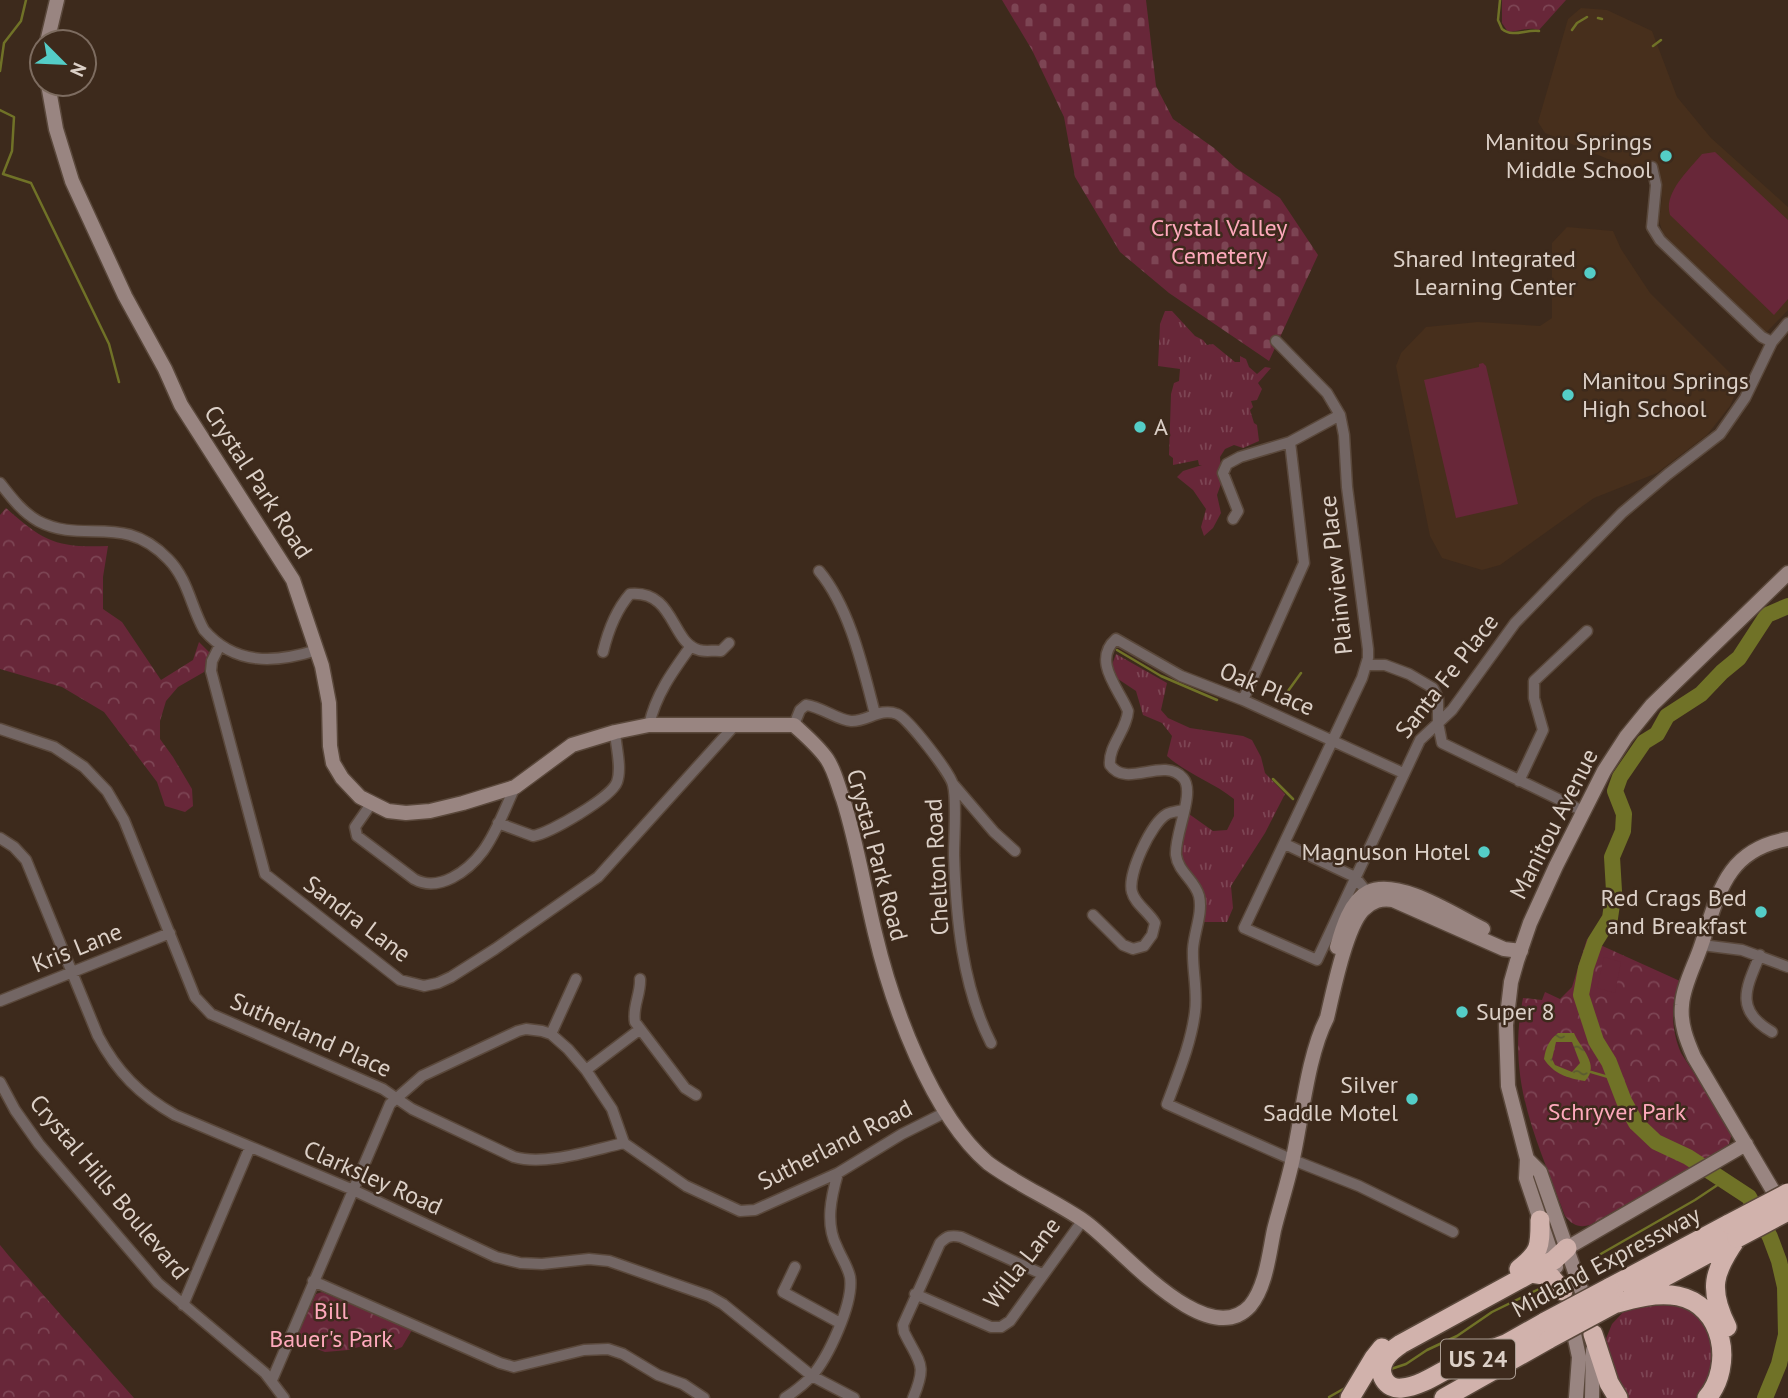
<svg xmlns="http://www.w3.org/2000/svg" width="1788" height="1398" font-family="'PT Sans',sans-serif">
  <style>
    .built { fill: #472f1c }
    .grass { fill: url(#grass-tufts) }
    .cemetery { fill: url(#cemetery-stones) }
    .park { fill: url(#park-crowns) }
    .pitch { fill: #682739 }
    .water { fill: url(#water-ripples); fill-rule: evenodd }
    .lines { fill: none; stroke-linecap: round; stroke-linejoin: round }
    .stream { stroke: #707227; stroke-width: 2.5 }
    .river { stroke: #707227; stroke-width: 16 }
    .street-casing { stroke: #5a483b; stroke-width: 13 }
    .secondary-casing { stroke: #5a483b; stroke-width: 17 }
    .highway-casing { stroke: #5a483b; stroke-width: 22 }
    .street { stroke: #736664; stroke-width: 10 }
    .secondary { stroke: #998581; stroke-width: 14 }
    .highway { stroke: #d1b2ac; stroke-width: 19 }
    .highway-bridge-casing { stroke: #5a483b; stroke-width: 22; stroke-linecap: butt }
    .highway-bridge { stroke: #d1b2ac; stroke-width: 19 }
    .poi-dot { fill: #54cdc7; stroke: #3d2a1c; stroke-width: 2.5 }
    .labels { text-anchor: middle; stroke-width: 5; stroke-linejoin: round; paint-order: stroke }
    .shield { fill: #3d2a1c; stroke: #ac9e94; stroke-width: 2 }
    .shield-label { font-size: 23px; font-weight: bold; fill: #dcd0c7 }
    .poi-label { font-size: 24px; fill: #dcd0c7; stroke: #3d2a1c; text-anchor: end }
    .park-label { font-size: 24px; fill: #fea9bc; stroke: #3d2a1c }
    .street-label { font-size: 24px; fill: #dcd0c7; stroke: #3d2a1c }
  </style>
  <defs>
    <pattern id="grass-tufts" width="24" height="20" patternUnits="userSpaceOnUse" patternTransform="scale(1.75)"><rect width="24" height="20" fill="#682739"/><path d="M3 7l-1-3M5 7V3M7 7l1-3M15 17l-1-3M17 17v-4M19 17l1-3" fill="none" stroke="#7d4554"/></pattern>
    <pattern id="cemetery-stones" width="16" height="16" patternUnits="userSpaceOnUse" patternTransform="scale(1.75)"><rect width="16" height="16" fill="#682739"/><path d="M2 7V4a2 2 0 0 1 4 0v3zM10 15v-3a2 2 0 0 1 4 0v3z" fill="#7d4554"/></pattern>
    <pattern id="park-crowns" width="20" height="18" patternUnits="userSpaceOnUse" patternTransform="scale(1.75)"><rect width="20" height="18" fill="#682739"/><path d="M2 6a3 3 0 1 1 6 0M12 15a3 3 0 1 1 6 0" fill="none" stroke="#7d4554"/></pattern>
    <pattern id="water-ripples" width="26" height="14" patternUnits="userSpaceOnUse" patternTransform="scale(1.75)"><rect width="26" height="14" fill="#707227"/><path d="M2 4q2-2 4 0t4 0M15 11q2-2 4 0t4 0" fill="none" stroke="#5b5b30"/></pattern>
  </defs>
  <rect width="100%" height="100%" fill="#3d2a1c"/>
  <path class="built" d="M1581 8 1607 10 1652 31 1677 97 1711 138 1788 207V310L1762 337 1664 236 1659 221 1662 197 1644 174 1545 133 1538 122 1568 19Z
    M1567 227 1613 231 1621 249 1650 293 1740 383 1730 406 1707 435 1657 473 1594 498 1500 565 1482 570 1442 558 1430 536 1396 366 1401 353 1426 327 1478 322 1540 326 1552 318V243Z"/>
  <path class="grass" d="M1165 311H1172L1195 336 1203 340 1207 345 1213 344 1235 362H1240V356L1246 359 1249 367 1257 374 1265 367 1271 368 1258 383 1262 389 1257 400 1251 401 1253 407 1250 410 1254 423 1257 425 1259 441 1243 448 1234 445 1225 449 1220 457 1222 481 1217 495 1221 513 1213 528 1204 536 1201 527 1206 509 1193 490 1177 477 1183 471 1202 465H1199L1198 460 1173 465V458L1169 455 1171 394 1174 383 1179 381 1180 369 1158 366 1160 324Z
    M1116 654 1167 683 1161 710 1168 718 1190 728 1243 736 1252 740 1261 757 1265 773 1285 794 1265 833 1231 886 1233 908 1227 922H1203L1183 863 1181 846 1189 814 1213 831 1227 830 1234 816V799C1213 782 1187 774 1167 756L1172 736 1162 723 1143 715 1136 691 1112 675 1113 662Z
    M1683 1300 1712 1326 1718 1365 1699 1398H1625L1604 1359 1605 1341 1612 1324 1626 1309Z"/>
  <path class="cemetery" d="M1002 0H1146L1156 86 1173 119 1214 148 1236 168 1280 198 1318 255 1269 361 1169 293 1120 252 1075 177 1064 117 1032 50Z"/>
  <path class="park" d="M1502 0H1566L1539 30C1528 26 1519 32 1508 32L1502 23Z
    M6 508C44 542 57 548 108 546L103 577V609L122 622 161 680 193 660 199 642 210 653 204 672 178 687 166 701 160 721V739L173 757 192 789 193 806 185 812 165 806 157 782 104 712 62 687 0 669V515Z
    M1587 939 1680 981C1670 1003 1671 1030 1681 1053L1732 1133 1729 1144 1721 1150 1590 1225C1579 1228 1572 1225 1565 1216 1537 1140 1506 1082 1523 998L1542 1000 1545 992 1560 999 1572 987Z
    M0 1245 9 1256 134 1398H0Z
    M322 1292 412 1330 402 1347 395 1350 377 1342 348 1350 325 1352 295 1341 316 1294Z"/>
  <path class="pitch" d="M1715 152 1788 220V299L1774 315 1670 215C1663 193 1689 170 1702 154Z
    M1483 363 1486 366 1518 504 1456 518 1424 380 1479 367V364Z
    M1604 957 1621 962 1615 993 1597 988Z"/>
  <path class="water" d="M1558 1033H1574C1580 1048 1601 1065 1585 1081 1567 1078 1554 1074 1544 1059 1546 1047 1549 1040 1558 1033ZM1556 1042H1572L1580 1063 1572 1072 1555 1065 1552 1059Z"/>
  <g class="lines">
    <path class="stream" d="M1500 0 1498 20 1502 29C1513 38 1526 29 1539 31
      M1598 18 1602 19
      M1572 30 1577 23 1587 17
      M1653 46 1661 40
      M0 71 4 43 21 21 26 0
      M0 110 14 117 12 151 3 174 31 183 109 344 119 382
      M1117 650 1161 676 1217 700
      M1288 691 1301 673
      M1273 779 1293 799
      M1591 1072 1615 1079
      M1592 1259 1695 1200 1719 1184 1728 1183
      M1391 1369 1406 1364 1427 1350 1457 1336 1492 1312 1543 1287
      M1329 1397 1345 1388"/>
    <path class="river" d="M1765 1398 1779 1364 1786 1335 1785 1287 1779 1261 1770 1237 1749 1197 1688 1157 1656 1142 1636 1123 1624 1101 1609 1062 1596 1041 1581 995 1586 968 1595 942 1610 918 1614 891 1612 857 1623 831 1624 814 1615 791 1620 777 1644 742 1657 734 1667 716 1701 694 1722 672 1739 658 1767 615 1788 606"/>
    <g class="street-casing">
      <path id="street" d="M1652 167 1656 185 1652 227 1660 240 1762 337 1772 342 1788 323
        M1276 341 1327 393 1340 415 1344 435 1347 487 1368 649V658L1362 678 1244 928 1317 960 1420 740 1452 710 1515 623 1585 551 1622 513 1668 474 1720 434 1745 398 1772 342
        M0 483C11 497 22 512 38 521 84 545 123 512 168 559 188 579 191 607 204 630 235 666 276 663 317 650
        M1233 519 1238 511 1223 473 1227 464 1240 457 1290 442 1340 415
        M819 571C850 608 863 668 875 714
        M220 645 212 661 211 671 265 874 400 980 424 986 438 983 451 977 495 949 598 877 735 725
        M603 652C608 631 616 610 630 594 675 590 671 643 699 650 705 652 714 650 721 651L729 643
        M1367 665H1385L1409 674 1433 688 1438 698V723L1442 743 1583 811
        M1243 700 1304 563 1290 442
        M649 725C656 694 673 671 691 646
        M794 725 800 710 806 705C822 707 837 720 851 721 867 722 880 707 897 714 908 718 951 774 953 785 957 800 954 837 954 855 956 917 962 986 991 1043
        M0 729 54 747 84 767 107 791 124 820 195 997 211 1014 383 1089 412 1109 514 1157C546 1166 592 1150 624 1143
        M1403 773 1243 700 1181 676 1116 639C1091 661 1120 690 1128 711 1127 730 1108 746 1110 765 1127 789 1163 756 1183 778 1196 792 1174 835 1176 855 1178 872 1195 880 1199 896 1203 913 1194 932 1193 949 1192 969 1198 992 1195 1012 1191 1044 1178 1074 1167 1104L1293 1160 1359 1186 1453 1232
        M1519 781 1543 730 1534 698V681L1587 631
        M953 784 994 832 1015 851
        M371 804 355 827 357 836 414 879C439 893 468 871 483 851 497 832 505 808 515 787
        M498 823 533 836C550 833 611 798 617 782 622 768 616 747 615 732
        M0 838 14 847 26 860 98 1036C117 1072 140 1095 175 1115L351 1189 496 1257 520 1263 542 1264 589 1259 609 1261 709 1296 723 1304 812 1376 854 1398
        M1285 844 1355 877 1370 896
        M1093 915 1123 945 1133 949 1144 946 1152 935 1155 923C1149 912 1135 904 1132 892 1127 875 1151 823 1167 814 1171 812 1179 811 1183 810
        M1702 945 1742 950 1788 967
        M1760 955C1746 988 1734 1010 1772 1032
        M640 979C641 994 632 1007 635 1022L685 1088 696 1095
        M0 1001 170 933
        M551 1034 576 979
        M586 1070 639 1030
        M0 1082 15 1110 39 1144 158 1283 265 1373 284 1398
        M795 1267 783 1292 840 1323
        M313 1281 500 1363 514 1367 584 1350 608 1349 623 1354 658 1375 683 1384 704 1398
        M915 1294 991 1327H1001L1010 1321 1083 1220
        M183 1305 250 1147
        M272 1380 390 1104 422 1076 518 1031 526 1029 542 1031 551 1034 568 1049 586 1070 612 1109 624 1143 686 1186 740 1211 755 1210 838 1173 902 1134 944 1113
        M785 1398C794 1392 803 1385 811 1377 828 1358 854 1303 850 1277 848 1267 841 1257 837 1247 825 1224 831 1197 838 1173
        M913 1398C928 1363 919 1363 904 1332L903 1325 940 1243C947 1236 951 1235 961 1237L1042 1274"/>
    </g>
    <g class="secondary-casing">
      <path id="secondary" d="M47 42 57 0
        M48 84 56 129 72 181 125 296 165 369 181 405 293 580 322 666 329 703 330 746 333 763 342 778 360 797 388 811 406 813 430 811 463 803 515 787 572 745 615 732 649 725H794C806 736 818 746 827 759 835 771 838 786 843 799 857 843 864 888 875 933 892 1005 931 1114 988 1163 1018 1185 1053 1200 1084 1221 1118 1244 1206 1354 1250 1306 1266 1287 1269 1254 1274 1230 1280 1206 1288 1182 1293 1158 1302 1117 1308 1054 1327 1018 1333 992 1346 928 1363 910 1372 901 1381 898 1393 900L1504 949 1521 951
        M1337 947C1342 929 1350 901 1368 892 1398 877 1456 916 1483 929
        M1527 1159 1540 1172 1588 1309
        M1782 1206 1694 1057C1687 1041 1680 1024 1682 1005 1683 987 1694 966 1700 949 1718 898 1723 850 1788 839
        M1567 1248 1746 1144
        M1556 1267 1526 1178 1527 1159 1508 1086 1506 1025 1511 982 1517 961 1530 923 1556 866 1604 771 1626 737 1652 705 1788 573
        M1571 1320 1579 1357 1576 1398
        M1592 1398 1593 1350"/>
    </g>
    <g class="highway-casing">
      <path id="highway" d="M1519 1269C1541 1252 1540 1245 1540 1220
        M1531 1273 1550 1276 1563 1291
        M1609 1288 1729 1224
        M1633 1294 1733 1240
        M1614 1304C1634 1298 1657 1292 1678 1296 1724 1305 1734 1366 1707 1398
        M1727 1327C1708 1289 1713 1272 1737 1238
        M1593 1334 1609 1383 1618 1398
        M1508 1343C1491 1350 1473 1356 1457 1364 1440 1372 1422 1386 1402 1388 1386 1390 1376 1373 1385 1359 1389 1352 1395 1348 1401 1344L1531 1273 1554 1260 1567 1248
        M1497 1349 1545 1322
        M1350 1398 1374 1358 1382 1348
        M1444 1398 1549 1339"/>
    </g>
    <use href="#street" class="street"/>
    <use href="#secondary" class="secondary"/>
    <use href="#highway" class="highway"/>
    <g class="highway-bridge-casing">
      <path id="highway-bridge" d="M1729 1224 1788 1193
        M1737 1238 1788 1211
        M1545 1322 1609 1288
        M1549 1339 1614 1304"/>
    </g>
    <use href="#highway-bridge" class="highway-bridge"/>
  </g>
  <g class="poi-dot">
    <circle cx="1666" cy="156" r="7"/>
    <circle cx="1590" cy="273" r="7"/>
    <circle cx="1568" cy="395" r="7"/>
    <circle cx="1140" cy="427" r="7"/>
    <circle cx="1484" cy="852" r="7"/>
    <circle cx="1761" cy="912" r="7"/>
    <circle cx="1462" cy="1012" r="7"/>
    <circle cx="1412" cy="1099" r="7"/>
  </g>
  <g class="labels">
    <rect class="shield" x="1441" y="1339.5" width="74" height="39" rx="5"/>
    <g class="shield-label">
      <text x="1478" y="1367">US 24</text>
    </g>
    <g class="poi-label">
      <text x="1652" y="150">Manitou Springs<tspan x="1652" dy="28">Middle School</tspan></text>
      <text x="1576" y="267">Shared Integrated<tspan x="1576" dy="28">Learning Center</tspan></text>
      <text x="1582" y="389" text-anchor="start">Manitou Springs<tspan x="1582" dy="28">High School</tspan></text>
      <text x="1154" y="435" text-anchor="start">A</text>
      <text x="1470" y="860">Magnuson Hotel</text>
      <text x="1747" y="906">Red Crags Bed<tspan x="1747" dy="28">and Breakfast</tspan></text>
      <text x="1476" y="1020" text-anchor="start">Super 8</text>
      <text x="1398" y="1093">Silver<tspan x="1398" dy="28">Saddle Motel</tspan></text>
    </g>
    <g class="park-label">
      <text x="1219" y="236">Crystal Valley<tspan x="1219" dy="28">Cemetery</tspan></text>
      <text x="1617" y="1120">Schryver Park</text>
      <text x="331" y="1319">Bill<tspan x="331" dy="28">Bauer's Park</tspan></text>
    </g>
    <g class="street-label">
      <text transform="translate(258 482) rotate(57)" y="8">Crystal Park Road</text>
      <text transform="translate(1336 575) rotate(-96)" y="8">Plainview Place</text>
      <text transform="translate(1447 676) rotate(-52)" y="8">Santa Fe Place</text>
      <text transform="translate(1267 689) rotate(23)" y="8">Oak Place</text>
      <text transform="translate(1554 824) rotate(-63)" y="8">Manitou Avenue</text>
      <text transform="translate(877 855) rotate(75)" y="8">Crystal Park Road</text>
      <text transform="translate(937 867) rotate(-93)" y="8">Chelton Road</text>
      <text transform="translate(357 919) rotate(37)" y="8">Sandra Lane</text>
      <text transform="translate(77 948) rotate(-22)" y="8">Kris Lane</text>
      <text transform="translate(311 1035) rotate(24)" y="8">Sutherland Place</text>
      <text transform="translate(835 1145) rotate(-27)" y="8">Sutherland Road</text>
      <text transform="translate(373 1178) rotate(24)" y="8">Clarksley Road</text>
      <text transform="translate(109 1187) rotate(50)" y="8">Crystal Hills Boulevard</text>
      <text transform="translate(1606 1262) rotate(-28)" y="8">Midland Expressway</text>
      <text transform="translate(1022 1263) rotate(-52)" y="8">Willa Lane</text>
    </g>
  </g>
  <g transform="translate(63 63) rotate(114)"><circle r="33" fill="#3d2a1c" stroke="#7d6c60" stroke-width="2"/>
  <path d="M0-5L12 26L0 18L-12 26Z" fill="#54cdc7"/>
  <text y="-10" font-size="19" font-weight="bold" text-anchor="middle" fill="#dcd0c7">N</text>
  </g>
</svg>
